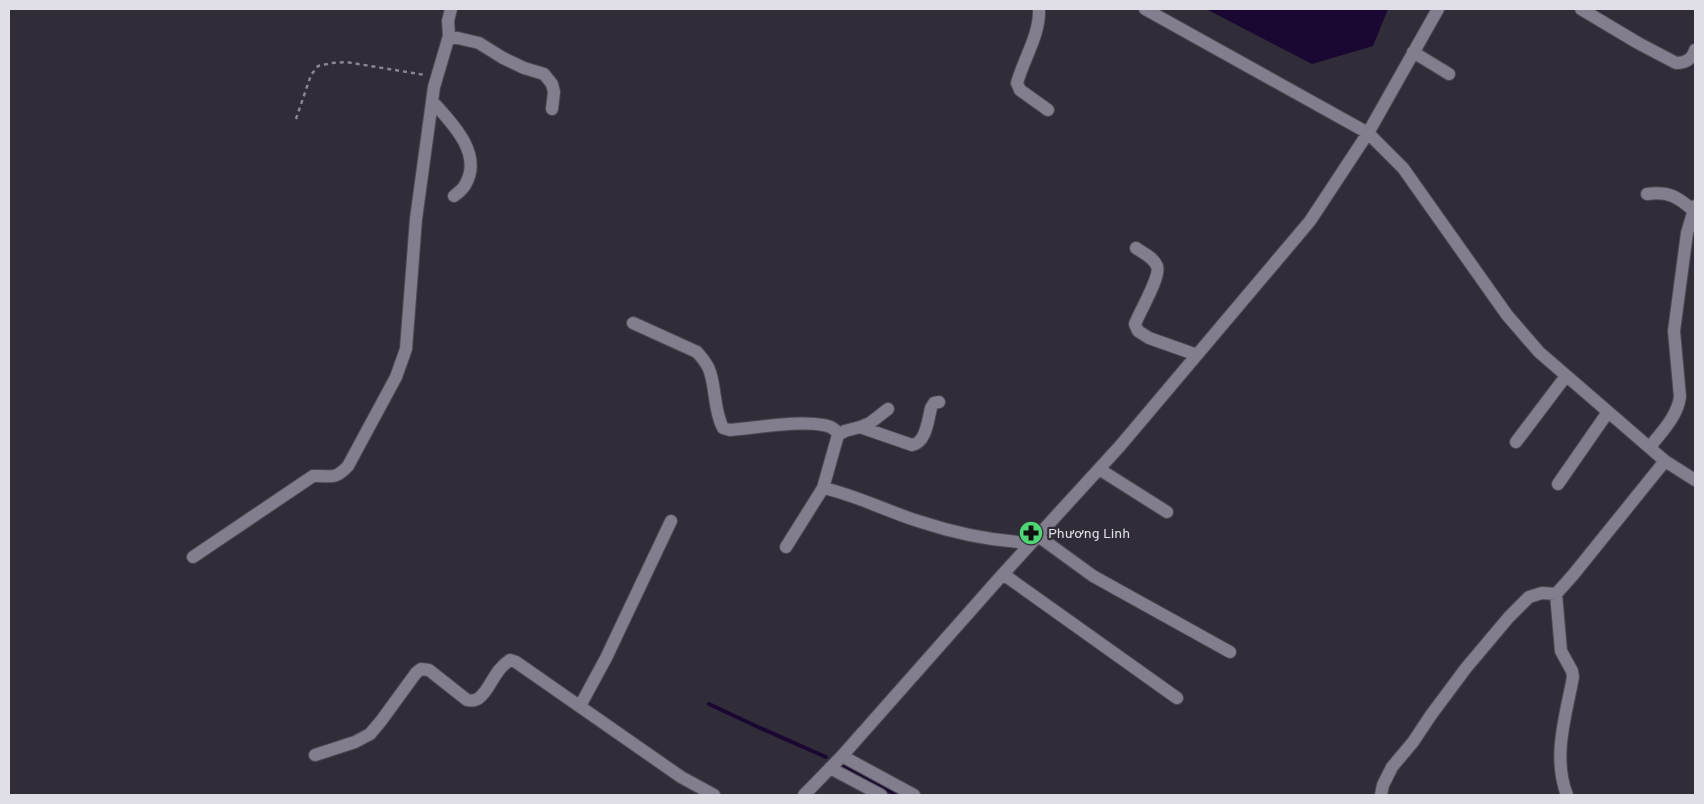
<svg xmlns="http://www.w3.org/2000/svg" width="1704" height="804" font-family="Overpass,sans-serif">
  <style>
    .water { fill: #1a0832 }
    .lines { fill: none; stroke-linecap: round; stroke-linejoin: round }
    .stream { stroke: #1a0832; stroke-width: 4 }
    .minor-casing { stroke: #4c4953; stroke-width: 14 }
    .path { stroke: #8a8791; stroke-width: 2.5; stroke-dasharray: 4 4; stroke-linecap: butt }
    .minor { stroke: #827e8d; stroke-width: 12 }
    .labels { text-anchor: middle; stroke-width: 4.5; stroke-linejoin: round; paint-order: stroke }
    .poi-label { font-size: 14px; fill: #e0dee6; stroke: #302d39; text-anchor: start }
  </style>
  <rect width="100%" height="100%" fill="#302d39"/>
  <path class="water" d="M1206 9H1388L1373 46 1312 64Z"/>
  <g class="lines">
    <path class="stream" d="M709 704 758 727 826 757
      M839 764 898 795"/>
    <g class="minor-casing">
      <path id="minor" d="M1039 9C1040 35 1024 58 1017 83L1020 90 1048 110
        M1145 9 1368 133 1403 168 1507 315 1539 352 1665 461 1695 480
        M1581 9 1638 43 1676 63C1685 63 1693 59 1695 50
        M449 36 479 43 503 58 524 68 544 74 552 84 554 92 552 109
        M1413 52 1449 74
        M432 101C451 122 484 154 465 185 463 189 458 193 454 196
        M1647 194C1669 191 1678 197 1694 211
        M1136 248C1143 253 1153 257 1157 266 1161 276 1140 311 1135 324L1138 331 1149 338 1197 355
        M633 323 697 352C702 358 708 364 710 372 716 390 714 411 723 428L730 430C757 428 798 420 823 425 830 426 836 429 838 435L823 488 786 547
        M860 427 870 423 888 409
        M838 435 845 431 860 427 912 445C926 443 928 420 931 408L934 403 939 402
        M1516 442 1566 376
        M1650 447C1662 431 1677 417 1680 397L1674 331 1687 233 1695 206
        M1099 469 1167 512
        M1558 484 1608 412
        M823 488C856 495 886 511 918 521 954 533 993 541 1031 543
        M1038 536 1093 576 1230 652
        M193 557 313 476C331 475 334 481 348 466L396 377 406 349 416 219 434 87 449 36 448 21 451 9
        M1003 574 1177 698
        M580 706 606 658 671 521
        M315 755 355 742 370 734 381 721 416 673 421 669 429 670 467 700C471 701 475 701 479 698 491 689 493 671 510 660L516 662 681 777 714 795
        M842 756 914 795
        M830 768 881 795
        M804 795 842 756 1003 574 1120 446 1310 221 1368 133 1438 9
        M1381 795 1383 785 1392 767 1413 742 1431 715 1466 668 1509 617 1529 597 1542 593 1556 594
        M1567 795C1552 757 1566 715 1573 677L1572 671 1561 651 1556 594 1573 575 1665 461"/>
    </g>
    <path class="path" d="M296 119 311 75 318 66 332 63 346 62 425 75"/>
    <use href="#minor" class="minor"/>
  </g>
  <defs>
    <g id="pharmacy-disc" transform="scale(1.25)"><circle r="9.5" fill="#4fd675" stroke="#302d39"/><path d="M-2-6h4v4h4v4h-4v4h-4v-4h-4v-4h4Z" fill="#111"/></g>
  </defs>
  <g fill-rule="evenodd">
    <use href="#pharmacy-disc" x="1031" y="533"/>
  </g>
  <g class="labels">
    <g class="poi-label">
      <text x="1048" y="538">Phương Linh</text>
    </g>
  </g>
  <rect width="1704" height="804" fill="none" stroke="#e0dee6" stroke-width="20"/>
</svg>
